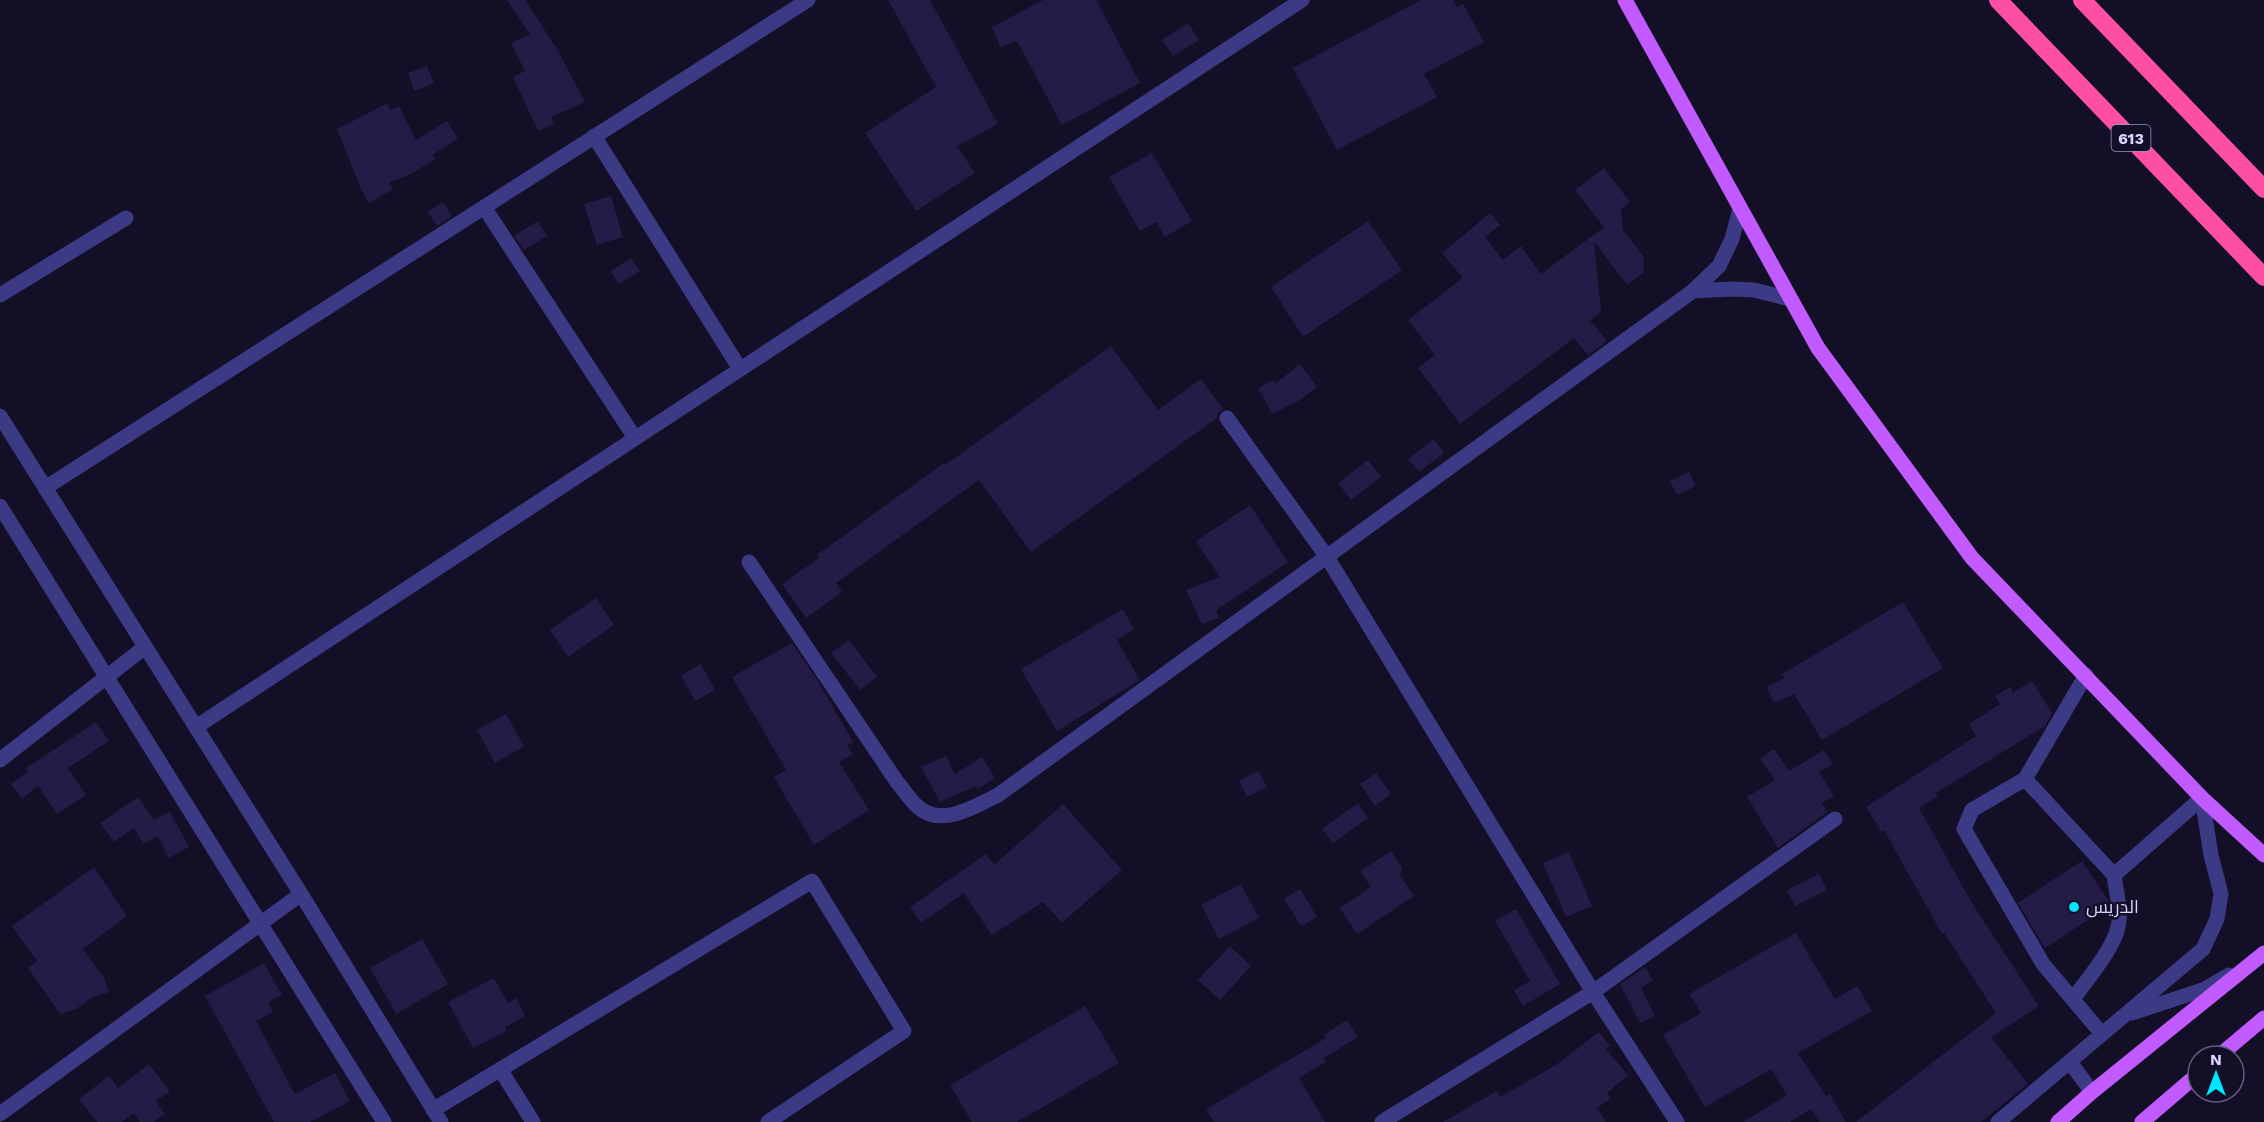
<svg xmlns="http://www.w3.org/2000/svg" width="2264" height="1122" font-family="'Work Sans',Cairo,sans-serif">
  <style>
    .building { fill: #241b47 }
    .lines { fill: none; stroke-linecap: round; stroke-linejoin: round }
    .minor { stroke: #3d3a85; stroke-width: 15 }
    .major { stroke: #c25bff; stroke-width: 15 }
    .highway { stroke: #ff4fa3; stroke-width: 18 }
    .poi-dot { fill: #00e5ff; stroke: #130f26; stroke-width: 2 }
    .labels { text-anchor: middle; stroke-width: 5; stroke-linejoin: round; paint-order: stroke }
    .shield { fill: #130f26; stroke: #9e99be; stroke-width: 1.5 }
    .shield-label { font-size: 16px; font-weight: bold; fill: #d9d4ff }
    .poi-label { font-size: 18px; fill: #d9d4ff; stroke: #130f26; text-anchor: start }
  </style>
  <rect width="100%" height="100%" fill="#130f26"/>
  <path class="building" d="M507 0H525L557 49 585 102 551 117 554 124 538 131 513 77 525 71 511 43 530 34Z
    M888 0H930L998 124 957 146 975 173 916 211 865 133 936 87Z
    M1043 0H1096L1140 83 1062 125 1017 41 1000 47 992 27Z
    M1421 0H1453L1457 7 1463 4 1484 42 1424 74 1437 97 1337 150 1293 68Z
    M1188 23 1199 40 1173 56 1162 40Z
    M427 66 434 83 414 91 408 73Z
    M388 103 390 110 399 106 416 140 447 121 458 139 432 155 435 159 415 172 389 183 393 189 369 203 361 189 337 129Z
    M1152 153 1192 221 1165 237 1156 222 1140 231 1109 177Z
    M1604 168 1630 202 1621 209 1623 230 1643 256 1644 272 1627 285 1594 241 1601 312 1590 320 1607 341 1588 355 1574 338 1460 424 1418 368 1435 355 1408 320 1463 278 1442 253 1490 213 1500 225 1485 237 1503 260 1521 246 1541 274 1604 227 1575 190Z
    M611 196 623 237 597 245 584 204Z
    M443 202 452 216 437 226 428 212Z
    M538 221 547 236 524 250 514 236Z
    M1368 221 1402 270 1303 337 1271 287Z
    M631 258 640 271 619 284 611 271Z
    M1111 346 1158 410 1201 379 1223 409 1218 413 1217 418 1031 552 979 480 836 583 842 592 806 618 782 584 819 558 817 555 944 463 945 465Z
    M1300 364 1317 387 1298 401 1272 414 1258 388 1274 380 1276 383Z
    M1434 439 1444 453 1419 472 1408 459Z
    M1368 460 1381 477 1351 500 1338 483Z
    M1689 472 1696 486 1677 495 1670 481Z
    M1250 505 1288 562 1216 610 1219 618 1202 624 1186 590 1220 577 1196 541Z
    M596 598 614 625 568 657 550 630Z
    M1903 602 1943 668 1822 740 1794 694 1774 703 1767 687 1785 678 1782 674Z
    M1123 609 1134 629 1117 640 1140 680 1057 731 1021 669Z
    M849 640 877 677 860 690 831 653Z
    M792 643 818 681 853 742 847 745 853 754 839 762 869 810 814 845 774 777 786 770 732 677Z
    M701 664 715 690 695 701 681 675Z
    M2032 681 2052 713 2045 726 1936 793 1938 796 1919 808 1972 903 2039 1006 1991 1037 2028 1084 1981 1122H1856L1996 1013 1944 933 1942 934 1884 830 1881 832 1866 807 1976 736 1969 724 2000 704 1995 696 2010 687 2013 693Z
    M506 714 524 746 495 763 477 730Z
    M96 722 109 741 68 768 86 795 57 814 38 786 22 799 11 784 28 771 26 768Z
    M1774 749 1789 771 1824 750 1833 764 1819 772 1834 796 1822 803 1827 812 1778 848 1747 797 1775 780 1760 759Z
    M946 756 955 774 982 757 995 778 978 789 976 786 940 802 921 767Z
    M1258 771 1267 787 1247 797 1239 781Z
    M1376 773 1391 794 1375 806 1360 784Z
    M138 797 154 820 170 812 189 847 169 858 158 836 143 844 134 828 114 842 100 823Z
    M1358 803 1368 818 1333 843 1322 829Z
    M1063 804 1122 870 1062 923 1043 902 992 935 964 893 921 923 910 907 986 854 994 865Z
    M1391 851 1402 868 1400 875 1414 896 1357 934 1340 908 1371 887 1360 871Z
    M1569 852 1592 906 1566 917 1543 863Z
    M2082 861 2108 900 2109 906 2045 948 2018 903Z
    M94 867 127 916 83 949 104 978 109 992 93 997 76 1009 60 1014 28 968 37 961 12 926Z
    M1819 874 1827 890 1795 906 1787 890Z
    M1241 884 1259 918 1219 939 1201 905Z
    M1300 889 1317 917 1301 926 1284 899Z
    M1516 909 1560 984 1523 1006 1514 990 1530 981 1495 921Z
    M1796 933 1835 999 1857 986 1872 1011 1798 1053 1826 1096 1830 1094 1846 1122H1819L1811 1109 1790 1122H1743L1787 1095 1771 1069 1705 1107 1663 1035 1701 1013 1689 994Z
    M422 939 448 984 396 1014 370 968Z
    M1230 946 1251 966 1220 1000 1198 980Z
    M264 963 282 995 268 1002 273 1012 256 1021 295 1094 335 1073 350 1101 310 1122H274L205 996Z
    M1645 967 1653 981 1641 987 1655 1016 1640 1023 1620 984Z
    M494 978 508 1003 516 998 525 1016 505 1027 506 1031 473 1048 448 1002Z
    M1085 1006 1119 1063 1017 1122H972L950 1085Z
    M1347 1020 1358 1037 1324 1058 1326 1062 1299 1078 1325 1122H1214L1206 1109 1326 1038 1324 1035Z
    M1599 1032 1610 1046 1606 1049 1628 1075 1607 1093 1610 1099 1597 1108 1606 1122H1443L1497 1091 1500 1097 1556 1065Z
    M149 1064 170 1091 156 1101 165 1114 154 1122H140L134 1113 122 1122H97L79 1099 109 1076 118 1088Z"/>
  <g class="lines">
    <path class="minor" d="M594 136 740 369
      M484 207 635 438
      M1740 208 1732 239 1719 266 1693 291 1732 289 1754 290 1790 299
      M0 295 126 218
      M0 416 301 894 441 1122
      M1227 418 1327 557 1593 992 1677 1122
      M45 488 808 0
      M0 506 384 1122
      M749 562 897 782C904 790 910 800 918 807 941 828 976 806 998 795L1693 291
      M2086 675 2025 779 2114 875 2202 798
      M196 727 1302 0
      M0 760 145 647
      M2025 779 1972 810 1964 829 2043 964 2102 1034
      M2073 999C2086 981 2114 948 2118 927 2122 911 2116 892 2114 875
      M2132 1013 2205 989 2229 975
      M2070 1062 2092 1092
      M500 1069 533 1122
      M433 1110 812 881 904 1031 768 1122
      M0 1114 301 894
      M1382 1122 1593 992 1835 819
      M1998 1122 2203 949 2217 919 2221 894 2211 855 2202 798"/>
    <path class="major" d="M1625 0 1818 348 1972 558 2202 798 2264 855
      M2219 1056 2264 1018
      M2058 1122 2092 1092 2264 953
      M2142 1122 2198 1074"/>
    <path class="highway" d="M1998 0 2264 277
      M2082 0 2264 189"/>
  </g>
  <circle class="poi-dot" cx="2074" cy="907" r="6"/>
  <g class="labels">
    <rect class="shield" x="2111.5" y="125" width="39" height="26" rx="4.5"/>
    <g class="shield-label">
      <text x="2131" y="144">613</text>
    </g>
    <g class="poi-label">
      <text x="2086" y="913">الدريس</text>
    </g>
  </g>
  <g transform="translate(2216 1074)"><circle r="28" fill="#130f26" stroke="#625e7d" stroke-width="1.5"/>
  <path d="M0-4.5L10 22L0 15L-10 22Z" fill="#00e5ff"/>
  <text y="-9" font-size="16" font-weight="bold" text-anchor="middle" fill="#d9d4ff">N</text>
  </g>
</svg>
